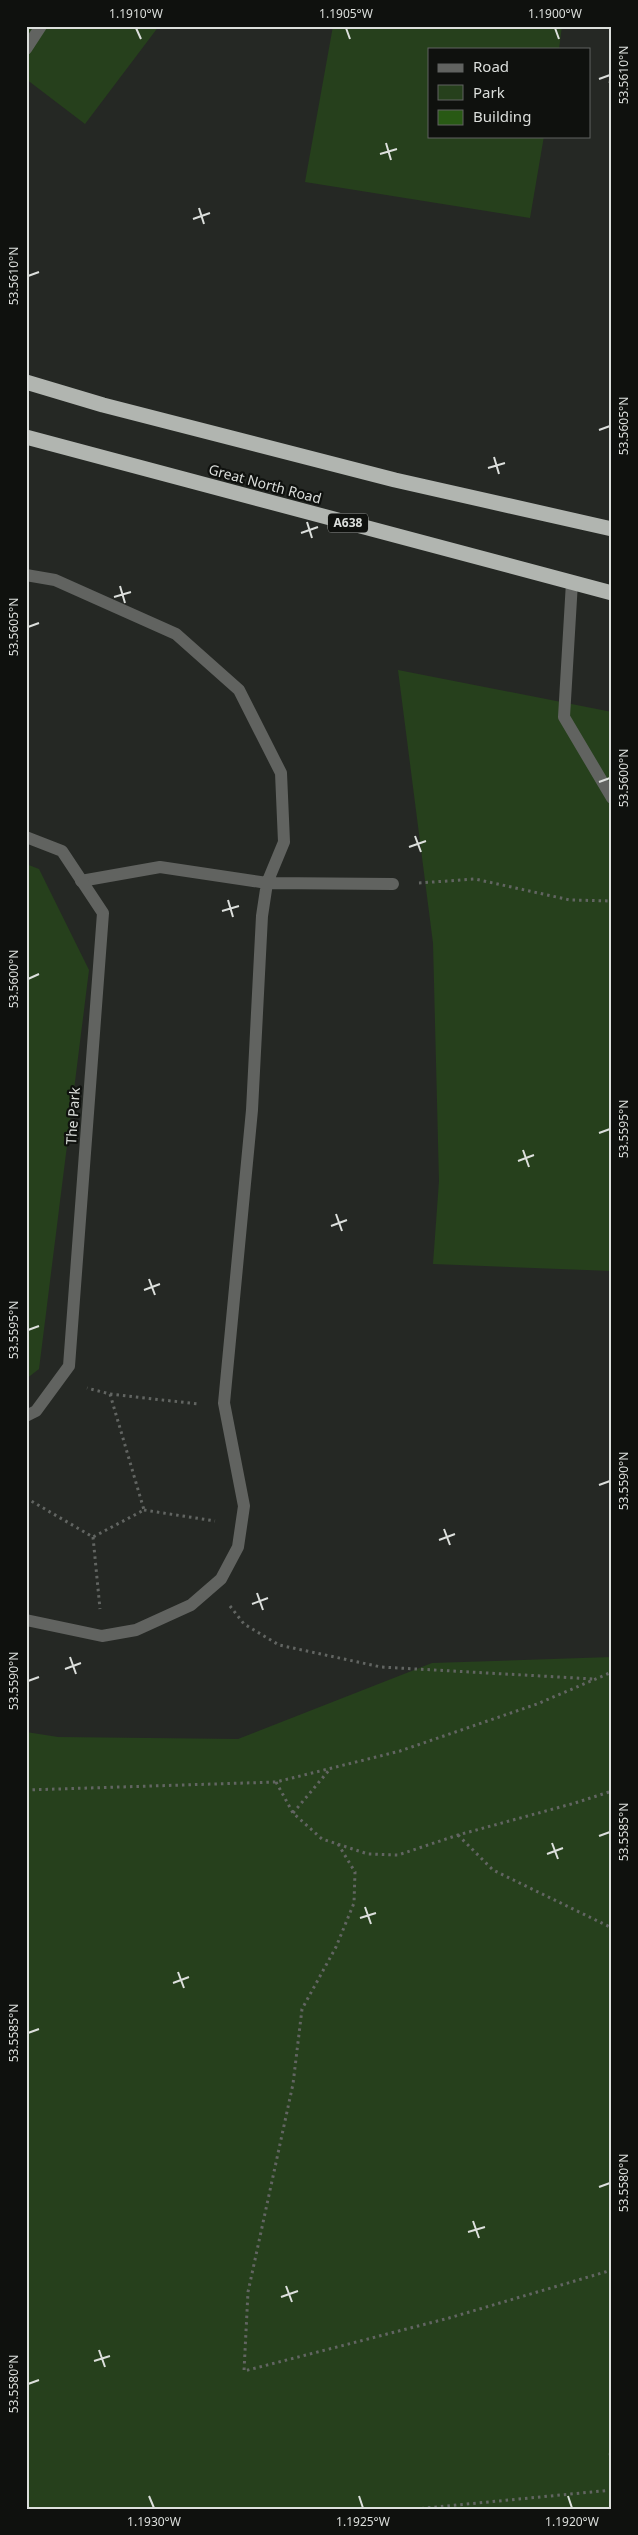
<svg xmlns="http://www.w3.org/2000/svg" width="638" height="2535" font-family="'Noto Sans',sans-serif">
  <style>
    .green { fill: #26401c }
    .building { fill: #285914; stroke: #7f837d; filter: url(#shadow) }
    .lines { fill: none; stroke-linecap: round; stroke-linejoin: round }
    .path { stroke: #626562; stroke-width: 3; stroke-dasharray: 2.5 4; stroke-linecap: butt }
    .lane { stroke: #616360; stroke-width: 12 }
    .street { stroke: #616360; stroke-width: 12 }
    .highway { stroke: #b1b5b0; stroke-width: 15 }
    .ticks { fill: none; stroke: #dcdfdc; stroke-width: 2 }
    .labels { text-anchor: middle; stroke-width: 4.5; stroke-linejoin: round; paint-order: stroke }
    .shield { fill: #0f110e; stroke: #9ea19e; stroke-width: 1 }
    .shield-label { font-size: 12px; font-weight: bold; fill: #dcdfdc }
    .street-label { font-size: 14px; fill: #dcdfdc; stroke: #0f110e }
    .neatline { fill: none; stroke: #dcdfdc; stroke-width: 2 }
    .ticks-label { font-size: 12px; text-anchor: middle; fill: #dcdfdc }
  </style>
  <defs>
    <filter id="shadow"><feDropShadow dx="4.5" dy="-4.5" stdDeviation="0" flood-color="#0009"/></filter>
  </defs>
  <rect width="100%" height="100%" fill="#252824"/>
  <path class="green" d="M26 26H159L85 124 26 79Z
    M333 26H562L559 49H429V136H544L530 218 305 182Z
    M398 670 612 712V1271L433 1264 439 1181 433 943Z
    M26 864 39 869 89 970 39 1369 26 1379Z
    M612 1657V2509H26V1732L58 1737 238 1739 432 1663Z"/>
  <path class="building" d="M612 64V83H609Z"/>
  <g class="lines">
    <path class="path" d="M419 883 475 879 570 900 612 901
      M110 1394 198 1404
      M26 1498 93 1537 144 1510 110 1394 87 1388
      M144 1510 215 1521
      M93 1537 100 1609
      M230 1606 244 1624 279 1645 381 1667 594 1679
      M276 1782 293 1813 322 1839 368 1854 398 1855 458 1835 575 1803 612 1791
      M26 1790 276 1782 400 1751 537 1704 612 1672
      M293 1813 330 1769
      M458 1835 493 1870 612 1928
      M338 1844 355 1872 354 1903 336 1947 302 2009 293 2084 248 2292 244 2371 449 2318 612 2270
      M612 2427 610 2458 612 2467
      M415 2509 612 2490"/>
    <path class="lane" d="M26 49 41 26
      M26 575 55 580 176 634 239 690 281 773 284 842 267 883 262 916 252 1110 224 1403 244 1506 238 1547 221 1579 191 1605 136 1630 102 1636 26 1620
      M572 582 564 717 612 798
      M81 881 160 867 267 883 393 884"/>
    <path class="street" d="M26 837 62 851 103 913 69 1366 36 1411 26 1416"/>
    <path class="highway" d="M26 382 103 405 395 480 612 529
      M26 437 612 593"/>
  </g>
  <path class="ticks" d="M136 28 141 39M346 28 350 39M555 28 559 39M599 79 610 75M386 143 391 160M380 154 397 149M199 208 204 224M193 219 210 213M28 276 39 272M599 430 610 426M494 457 499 474M488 468 505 463M307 522 312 538M301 533 318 527M120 586 125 603M114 597 131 592M28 627 39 623M599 782 610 778M415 836 421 852M409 847 426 841M228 900 233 917M222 911 239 906M28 979 39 974M599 1133 610 1129M523 1150 529 1167M518 1161 534 1155M336 1214 342 1231M331 1226 347 1220M149 1279 155 1295M144 1290 160 1284M28 1330 39 1326M599 1485 610 1481M444 1529 450 1545M439 1540 455 1534M257 1593 263 1610M252 1604 268 1598M70 1657 76 1674M65 1669 81 1663M28 1681 39 1677M599 1836 610 1832M552 1843 558 1859M547 1854 563 1848M365 1907 371 1924M360 1918 376 1913M178 1972 184 1988M173 1983 189 1977M28 2033 39 2029M599 2187 610 2183M473 2221 479 2238M468 2232 485 2227M286 2286 292 2302M281 2297 298 2291M99 2350 105 2367M94 2361 110 2356M28 2384 39 2380M149 2496 154 2508M359 2496 363 2508M568 2496 572 2508"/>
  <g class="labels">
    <rect class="shield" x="328" y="513.5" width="40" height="19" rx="4"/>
    <g class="shield-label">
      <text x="348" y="527">A638</text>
    </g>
    <g class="street-label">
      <text transform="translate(265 484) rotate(15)" y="5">Great North Road</text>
      <text transform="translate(73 1116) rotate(-86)" y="5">The Park</text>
    </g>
  </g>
  <rect width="638" height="2535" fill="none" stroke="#0f110e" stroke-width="55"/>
  <rect x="428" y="48" width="162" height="90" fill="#0f110e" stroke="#616360"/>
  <rect x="438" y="64" width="25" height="8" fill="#616360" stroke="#616360"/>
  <text x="473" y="72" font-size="15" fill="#dcdfdc">Road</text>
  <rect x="438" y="85" width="25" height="15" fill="#26401c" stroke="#616360"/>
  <text x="473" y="98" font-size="15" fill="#dcdfdc">Park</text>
  <rect x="438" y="110" width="25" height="15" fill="#285914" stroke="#616360"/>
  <text x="473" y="122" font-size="15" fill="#dcdfdc">Building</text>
  <rect x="28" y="28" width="582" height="2480" class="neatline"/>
  <g class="ticks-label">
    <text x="136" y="18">1.1910°W</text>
    <text x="346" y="18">1.1905°W</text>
    <text x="555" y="18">1.1900°W</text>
    <text transform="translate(624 75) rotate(-90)" y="4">53.5610°N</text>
    <text transform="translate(14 276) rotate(-90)" y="4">53.5610°N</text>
    <text transform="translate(624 426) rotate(-90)" y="4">53.5605°N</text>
    <text transform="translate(14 627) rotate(-90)" y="4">53.5605°N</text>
    <text transform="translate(624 778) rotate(-90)" y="4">53.5600°N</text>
    <text transform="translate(14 979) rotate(-90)" y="4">53.5600°N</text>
    <text transform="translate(624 1129) rotate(-90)" y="4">53.5595°N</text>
    <text transform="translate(14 1330) rotate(-90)" y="4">53.5595°N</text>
    <text transform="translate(624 1481) rotate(-90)" y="4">53.5590°N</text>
    <text transform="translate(14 1681) rotate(-90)" y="4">53.5590°N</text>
    <text transform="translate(624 1832) rotate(-90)" y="4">53.5585°N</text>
    <text transform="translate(14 2033) rotate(-90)" y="4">53.5585°N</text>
    <text transform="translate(624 2183) rotate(-90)" y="4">53.5580°N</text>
    <text transform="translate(14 2384) rotate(-90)" y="4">53.5580°N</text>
    <text x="154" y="2526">1.1930°W</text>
    <text x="363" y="2526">1.1925°W</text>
    <text x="572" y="2526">1.1920°W</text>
  </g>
</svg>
